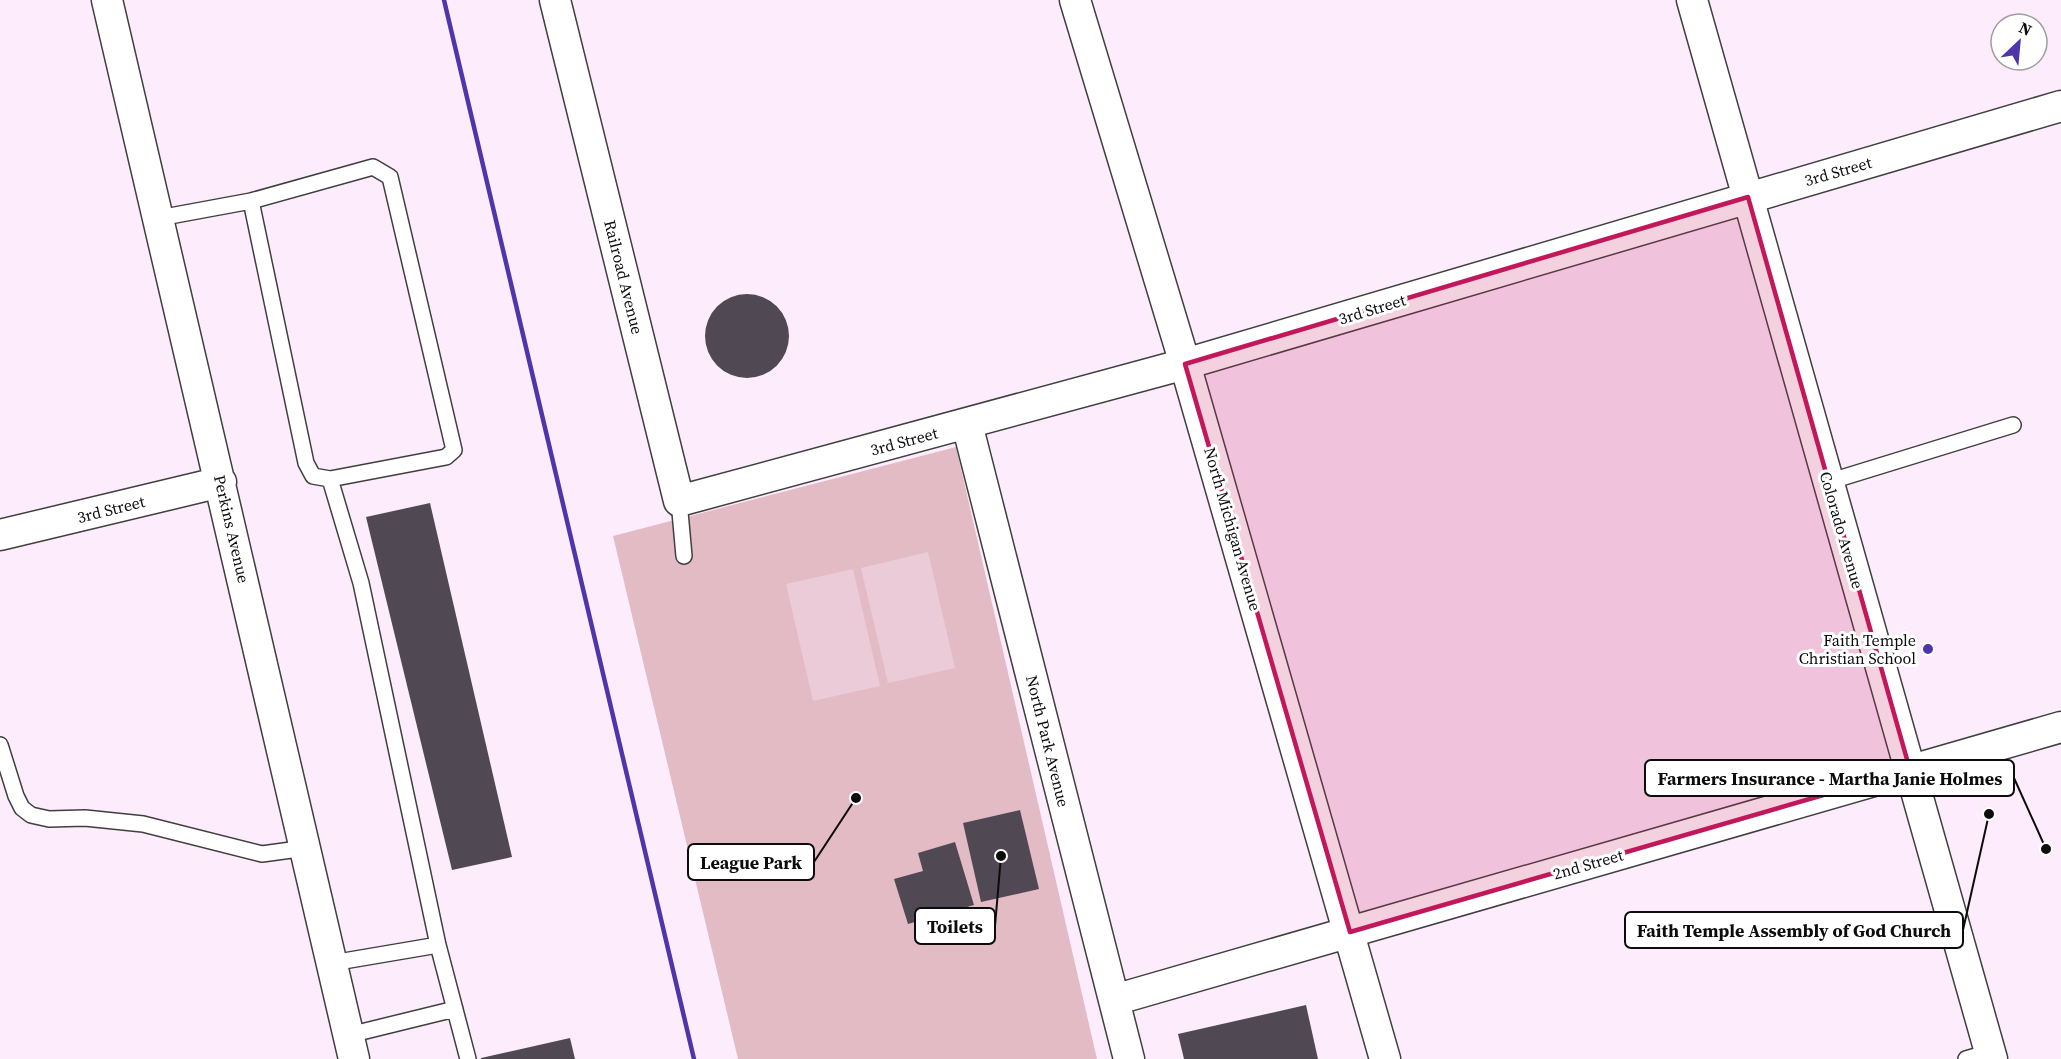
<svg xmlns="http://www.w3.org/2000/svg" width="2061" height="1059" font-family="'Source Serif 4',serif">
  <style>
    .green { fill: #e3bbc5 }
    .pitch { fill: #ebcbd8 }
    .building { fill: #504953 }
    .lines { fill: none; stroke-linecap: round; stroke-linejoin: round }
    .service-casing { stroke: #3f3f3f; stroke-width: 18 }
    .minor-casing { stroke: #3f3f3f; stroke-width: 33 }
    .service { stroke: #fff; stroke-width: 15 }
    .minor { stroke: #fff; stroke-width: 30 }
    .rail { stroke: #4f35aa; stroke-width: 4.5 }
    .marked { fill: #c2185b; fill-opacity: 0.2; stroke: #c2185b; stroke-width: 4.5; stroke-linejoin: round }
    .poi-dot { fill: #4f35aa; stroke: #fff; stroke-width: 2 }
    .labels { text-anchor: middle; stroke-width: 6; stroke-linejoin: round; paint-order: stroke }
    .street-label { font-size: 16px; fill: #0c0c0c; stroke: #fff }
    .poi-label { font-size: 16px; fill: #0c0c0c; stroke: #fff; text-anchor: end }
    .leader { fill: none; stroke: #0c0c0c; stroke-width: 2 }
    .callout-dot { fill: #0c0c0c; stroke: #fff; stroke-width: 2 }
    .callout { fill: #fff; stroke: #0c0c0c; stroke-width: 2 }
    .callout-label { font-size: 18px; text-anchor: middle; font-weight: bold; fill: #0c0c0c }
  </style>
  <rect width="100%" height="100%" fill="#fdedfc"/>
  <path class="green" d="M956 447 1097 1059H738L613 536Z"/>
  <path class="pitch" d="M928 552 955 668 888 683 861 568Z
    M853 569 880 686 813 701 786 584Z"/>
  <path class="building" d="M705 336a42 42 0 1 1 84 0a42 42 0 1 1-84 0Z
    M430 503 512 857 452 870 366 517Z
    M1020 810 1039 889 981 902 963 823Z
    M955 842 974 905 908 924 894 879 923 871 918 853Z
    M1306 1005 1318 1059H1184L1178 1034Z
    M570 1038 575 1059H481V1058Z"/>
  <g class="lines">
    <g class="service-casing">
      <path id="service" d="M159 218 251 201 373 167 390 177 454 450 446 457 330 479 313 476 306 463 251 201
        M330 479 361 583 438 945 468 1059
        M1828 482 2013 425
        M679 501 684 556
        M0 745 16 796 22 808 31 815 49 819 85 818 143 824 262 854 306 848
        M332 963 438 945
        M349 1035 455 1009
        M1966 1059 1990 1052"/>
    </g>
    <g class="minor-casing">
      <path id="minor" d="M107 0 354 1059
        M555 0 679 501 1185 364 2061 106
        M1075 0 1185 364 1385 1059
        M1692 0 1992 1059
        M967 424 1129 1059
        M0 535 221 482
        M1114 1000 2061 727"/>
    </g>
    <use href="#service" class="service"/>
    <use href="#minor" class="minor"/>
    <path class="rail" d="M444 0 694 1059"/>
  </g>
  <path class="marked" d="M1748 197 1910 770 1350 932 1185 364Z"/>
  <circle class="poi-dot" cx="1928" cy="649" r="6"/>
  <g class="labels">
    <g class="street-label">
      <text transform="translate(1838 171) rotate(-16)" y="6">3rd Street</text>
      <text transform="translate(624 277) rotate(76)" y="6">Railroad Avenue</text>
      <text transform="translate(1372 309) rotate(-17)" y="6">3rd Street</text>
      <text transform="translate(904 441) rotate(-15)" y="6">3rd Street</text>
      <text transform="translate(111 509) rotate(-14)" y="6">3rd Street</text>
      <text transform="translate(232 529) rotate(77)" y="6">Perkins Avenue</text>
      <text transform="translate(1233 529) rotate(74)" y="6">North Michigan Avenue</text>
      <text transform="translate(1842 530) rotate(74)" y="6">Colorado Avenue</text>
      <text transform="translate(1048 741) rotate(76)" y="6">North Park Avenue</text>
      <text transform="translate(1588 864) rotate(-16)" y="6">2nd Street</text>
    </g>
    <g class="poi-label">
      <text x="1916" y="646">Faith Temple<tspan x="1916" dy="18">Christian School</tspan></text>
    </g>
  </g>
  <path class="leader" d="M2046 849L2014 778M856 798L814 862M1001 856L995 926M1989 814L1963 930"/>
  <g class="callout-dot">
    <circle cx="2046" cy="849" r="6"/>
    <circle cx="856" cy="798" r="6"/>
    <circle cx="1001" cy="856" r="6"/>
    <circle cx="1989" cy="814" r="6"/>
  </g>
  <g class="callout">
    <rect x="1645" y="760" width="369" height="36" rx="6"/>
    <rect x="688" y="844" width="126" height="36" rx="6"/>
    <rect x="915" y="908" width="80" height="36" rx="6"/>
    <rect x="1625" y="912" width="338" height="36" rx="6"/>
  </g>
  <g class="callout-label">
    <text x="1830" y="785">Farmers Insurance - Martha Janie Holmes</text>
    <text x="751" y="869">League Park</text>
    <text x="955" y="933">Toilets</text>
    <text x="1794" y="937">Faith Temple Assembly of God Church</text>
  </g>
  <g transform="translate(2019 42) rotate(26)"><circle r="28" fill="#ffffff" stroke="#9e9e9e" stroke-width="1.5"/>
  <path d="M0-4.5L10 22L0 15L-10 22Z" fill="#4f35aa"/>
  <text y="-9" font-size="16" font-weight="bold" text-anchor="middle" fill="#0c0c0c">N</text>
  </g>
</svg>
